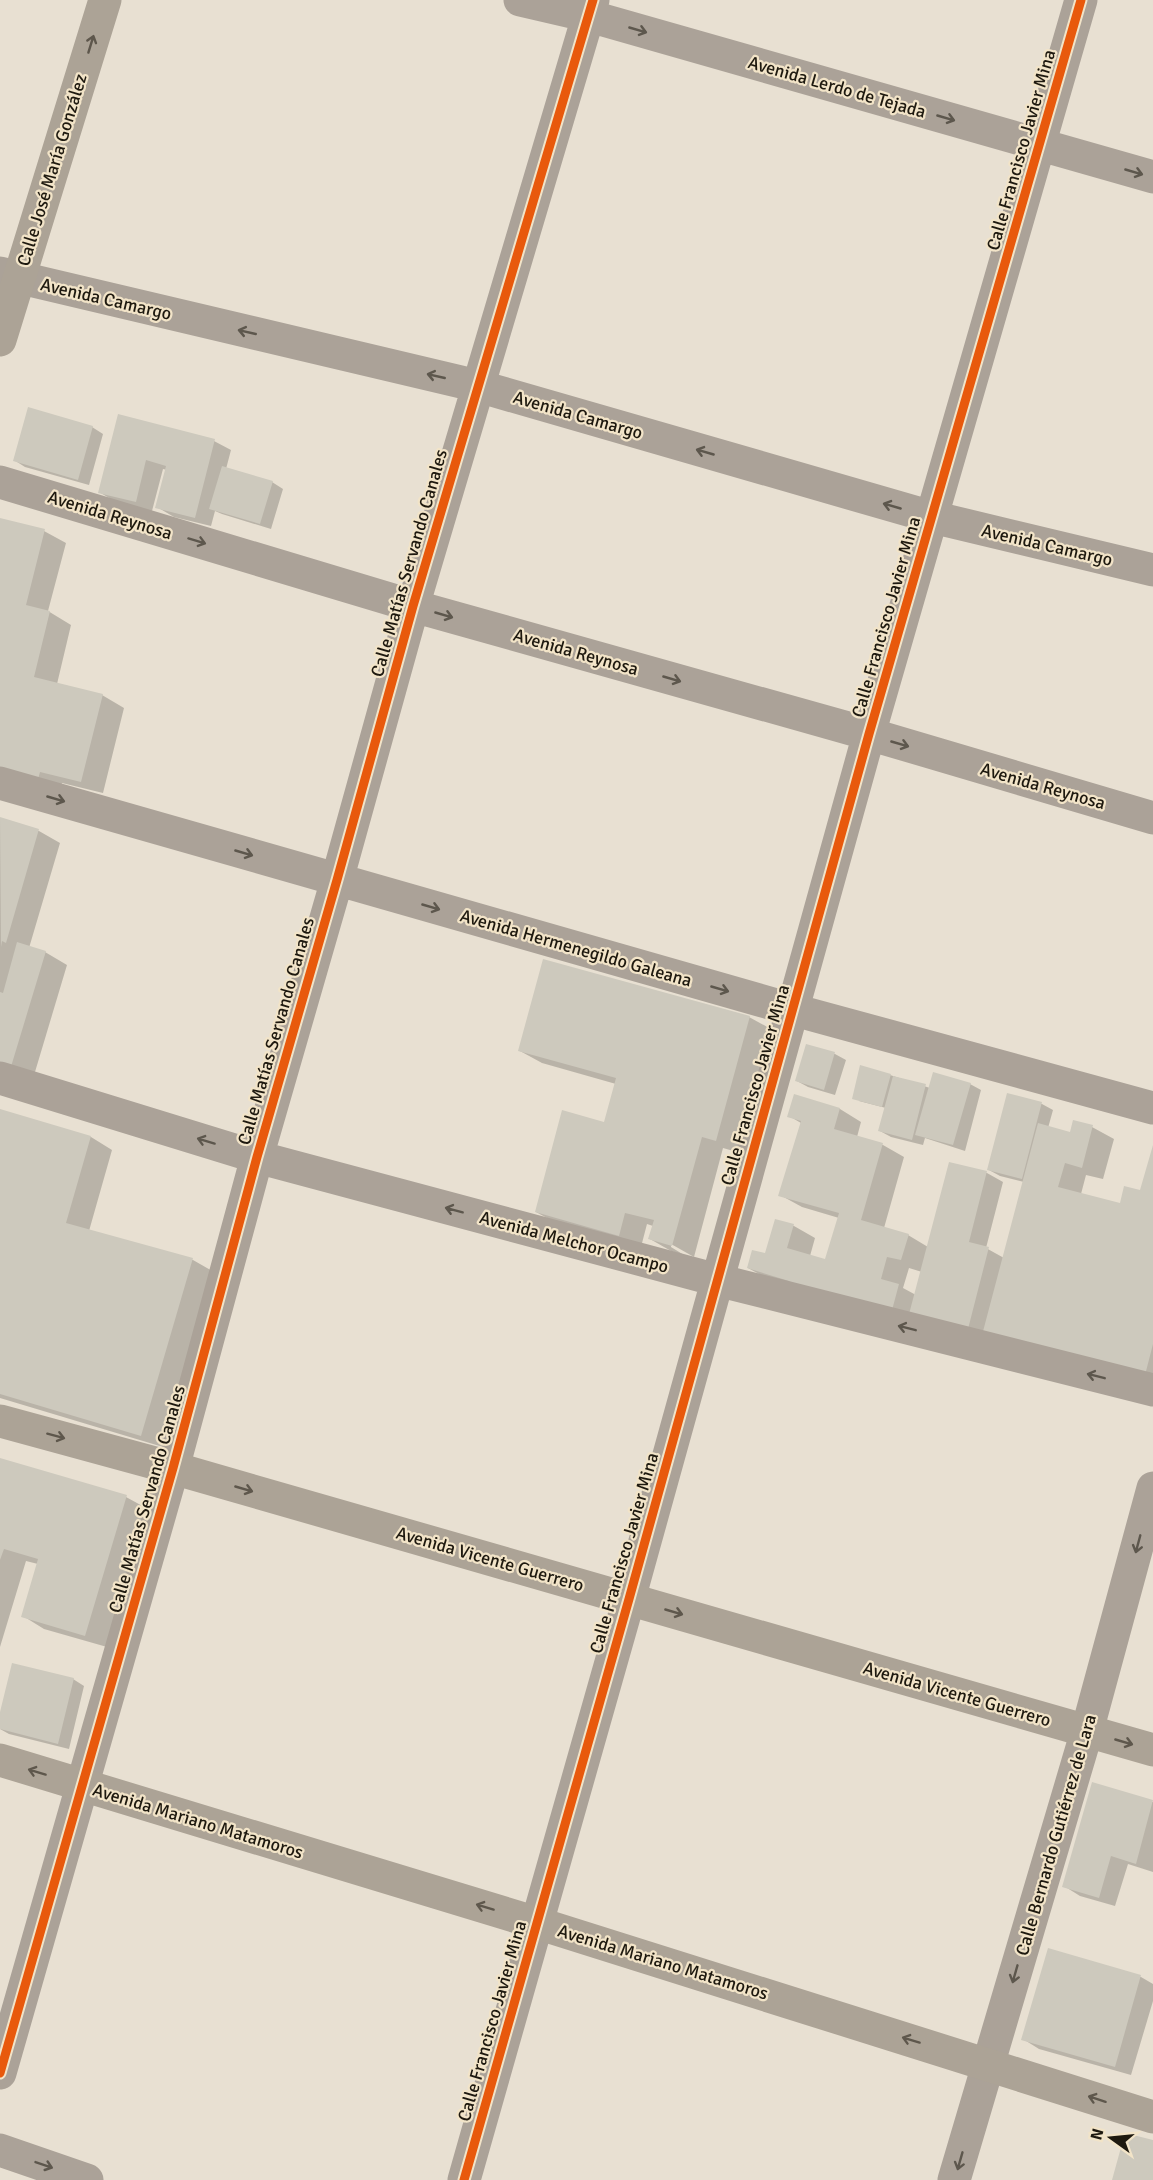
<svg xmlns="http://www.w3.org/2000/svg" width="1153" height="2180" font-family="Signika,sans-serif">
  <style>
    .shadow { fill: #0003; fill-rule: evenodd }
    .building { fill: #cdc9bd }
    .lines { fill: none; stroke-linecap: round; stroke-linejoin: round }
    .minor { stroke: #aba298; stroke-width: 33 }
    .major { stroke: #aca396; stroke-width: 33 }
    .cycleway-casing { stroke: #f2e4c8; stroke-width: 13 }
    .cycleway { stroke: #e8590c; stroke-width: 9 }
    .oneway { stroke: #5d574d }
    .oneway2 { stroke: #5e574c }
    .labels { text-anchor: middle; stroke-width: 4.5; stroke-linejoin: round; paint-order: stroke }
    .street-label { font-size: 18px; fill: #1e190f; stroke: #f2e4c8 }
  </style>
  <rect width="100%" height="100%" fill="#e8e0d2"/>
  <path class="shadow" d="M119 416 214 441 231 450 226 469 272 482 283 489 271 529 222 514 215 511 211 526 174 517 157 507 167 470 163 469 152 511 116 502 99 492Z
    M92 427 103 434 89 485 25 467 14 460Z
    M0 519 44 531 66 543 48 611 71 625 57 684 102 695 124 708 103 793 62 783 59 794 0 780Z
    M0 819 39 831 60 843 29 948 45 952 67 965 32 1082 0 1072Z
    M749 1017 771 1029 737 1152 723 1148 694 1257 671 1244V1247L684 1255 671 1251 650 1239 653 1226 647 1224 641 1247 558 1224 536 1212 605 1124 616 1084 542 1063 520 1051Z
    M807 1046 835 1054 846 1060 835 1095 808 1087 797 1081Z
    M890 1075 930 1088 970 1084 981 1090 965 1151 925 1138 923 1145 891 1137 880 1131 886 1108 859 1101Z
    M1008 1095 1042 1104 1053 1110 1048 1128 1071 1134 1092 1127 1114 1139 1103 1179 1086 1175 1081 1194 1121 1205 1141 1192 1153 1148V1387L770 1280 748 1268 766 1255 776 1221 794 1226 815 1238 810 1256 826 1261 839 1218 802 1207 780 1195 801 1123 789 1116 795 1096 840 1109 861 1122 857 1137 883 1145 904 1157 884 1228 908 1235 928 1247 950 1163 987 1173 1003 1182 986 1248 1004 1258 1024 1182 1000 1176 989 1170ZM909 1268 922 1272 916 1295 903 1288Z
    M0 1110 91 1137 112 1150 89 1231 193 1260 214 1272 163 1447 0 1398Z
    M0 1459 126 1497 148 1509 107 1647 44 1629 23 1616 38 1564 26 1561 0 1647Z
    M73 1679 84 1686 69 1749 9 1734 0 1729V1719Z
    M1093 1784 1153 1802V1872L1128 1864 1115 1906 1080 1896 1064 1886Z
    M1049 1950 1141 1977 1153 1984V2001L1131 2075 1039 2049 1023 2039Z"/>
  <path class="building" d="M28 407 93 426 78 480 13 461Z
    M118 414 215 439 195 518 155 508 166 466 146 460 136 502 98 493Z
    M222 466 273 481 260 524 209 509Z
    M0 518 45 529 26 605 50 611 34 677 103 694 81 782 40 772 37 783 0 774Z
    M0 817 39 829 6 943 2 941 1 947Z
    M17 942 46 951 10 1070 0 1067V992L3 993Z
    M543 959 750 1016 716 1141 702 1137 672 1246 648 1239 654 1220 625 1213 619 1236 535 1212 562 1110 604 1122 616 1078 518 1051Z
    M806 1044 835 1052 824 1090 795 1081Z
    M860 1065 891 1074 882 1107 852 1099Z
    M933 1072 971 1083 953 1145 915 1135Z
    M893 1076 926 1084 912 1140 878 1131Z
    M1007 1093 1042 1102 1022 1179 987 1170Z
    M794 1094 840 1108 834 1129 883 1143 861 1220 909 1234 901 1260 887 1257 881 1279 899 1284 891 1314 800 1288 789 1281 747 1268 752 1250 765 1253 775 1219 794 1224 787 1248 825 1259 839 1213 778 1196 801 1121 787 1117Z
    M0 1109 91 1136 66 1223 193 1258 141 1436 0 1394Z
    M1073 1120 1093 1125 1082 1168 1065 1163 1058 1187 1120 1203 1124 1186 1140 1190 1153 1145V1344L1144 1379 981 1339 1038 1123 1070 1132Z
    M949 1162 987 1171 969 1242 989 1247 967 1333 908 1318Z
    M0 1458 127 1495 85 1636 21 1617 38 1559 4 1549 0 1560Z
    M12 1663 74 1678 58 1744 0 1729V1712Z
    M1092 1782 1153 1800 1136 1864 1111 1856 1099 1898 1062 1887Z
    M1048 1948 1141 1975 1115 2067 1021 2040Z
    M1125 2133 1153 2140V2180H1112Z"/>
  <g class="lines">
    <path class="minor" d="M520 0 589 16 1153 177
      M0 273 478 386 932 517 1153 570
      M0 482 413 606 869 734 1153 818
      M0 783 794 1010 1153 1108
      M0 1078 257 1157 717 1280 1153 1390
      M0 2073 173 1468 257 1157 337 880 413 606 593 0
      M0 2150 87 2180
      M464 2180 629 1599 869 734 1081 0
      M954 2180 1087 1731 1153 1488"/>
    <path class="major" d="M0 340 105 0
      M0 1421 173 1468 1153 1750
      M0 1760 537 1923 1153 2117"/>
    <g class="cycleway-casing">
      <path id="cycleway" d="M0 2073 173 1468 257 1157 337 880 413 606 593 0
        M464 2180 629 1599 869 734 1081 0"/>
    </g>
    <use href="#cycleway" class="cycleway"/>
  </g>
  <defs><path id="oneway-shaft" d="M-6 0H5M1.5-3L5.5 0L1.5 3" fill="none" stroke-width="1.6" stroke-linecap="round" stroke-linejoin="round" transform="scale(1.5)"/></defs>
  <g class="oneway">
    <use href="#oneway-shaft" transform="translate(638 30) rotate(16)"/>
    <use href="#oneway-shaft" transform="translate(946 118) rotate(16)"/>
    <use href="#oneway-shaft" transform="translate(1134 172) rotate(16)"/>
    <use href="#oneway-shaft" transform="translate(247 332) rotate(-167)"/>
    <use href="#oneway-shaft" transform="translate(436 376) rotate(-167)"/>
    <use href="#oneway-shaft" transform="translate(705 452) rotate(-164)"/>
    <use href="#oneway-shaft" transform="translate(892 506) rotate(-164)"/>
    <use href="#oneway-shaft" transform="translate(197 541) rotate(17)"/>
    <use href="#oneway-shaft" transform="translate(444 615) rotate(16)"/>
    <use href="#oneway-shaft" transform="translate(672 679) rotate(16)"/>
    <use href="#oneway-shaft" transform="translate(900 744) rotate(16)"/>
    <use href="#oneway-shaft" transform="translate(56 799) rotate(16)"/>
    <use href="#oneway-shaft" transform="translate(244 853) rotate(16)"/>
    <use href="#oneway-shaft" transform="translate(431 907) rotate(16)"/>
    <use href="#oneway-shaft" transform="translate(720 989) rotate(16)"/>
    <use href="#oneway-shaft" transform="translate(206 1141) rotate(-163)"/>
    <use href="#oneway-shaft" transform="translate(454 1210) rotate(-165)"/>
    <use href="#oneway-shaft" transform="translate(907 1328) rotate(-166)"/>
    <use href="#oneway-shaft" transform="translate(1096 1376) rotate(-166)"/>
    <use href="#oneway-shaft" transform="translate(1138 1544) rotate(105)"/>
    <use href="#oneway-shaft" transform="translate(1015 1974) rotate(106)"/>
    <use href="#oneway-shaft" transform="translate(960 2161) rotate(106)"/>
    <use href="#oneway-shaft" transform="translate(44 2165) rotate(19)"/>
  </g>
  <g class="oneway2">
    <use href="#oneway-shaft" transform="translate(91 44) rotate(-73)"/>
    <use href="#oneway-shaft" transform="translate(56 1436) rotate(15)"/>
    <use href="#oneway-shaft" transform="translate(244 1489) rotate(16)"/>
    <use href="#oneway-shaft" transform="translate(674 1612) rotate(16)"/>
    <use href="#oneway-shaft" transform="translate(1124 1742) rotate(16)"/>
    <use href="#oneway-shaft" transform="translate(37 1772) rotate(-163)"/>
    <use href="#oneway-shaft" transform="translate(485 1907) rotate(-163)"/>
    <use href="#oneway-shaft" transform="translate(911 2040) rotate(-163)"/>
    <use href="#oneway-shaft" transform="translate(1097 2099) rotate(-162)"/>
  </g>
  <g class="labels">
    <g class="street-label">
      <text transform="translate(837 87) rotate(16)" y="6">Avenida Lerdo de Tejada</text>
      <text transform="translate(1021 150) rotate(-74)" y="6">Calle Francisco Javier Mina</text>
      <text transform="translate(52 170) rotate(-73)" y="6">Calle José María González</text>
      <text transform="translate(106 299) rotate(13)" y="6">Avenida Camargo</text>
      <text transform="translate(578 415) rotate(16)" y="6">Avenida Camargo</text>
      <text transform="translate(110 515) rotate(17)" y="6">Avenida Reynosa</text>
      <text transform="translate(1047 545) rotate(13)" y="6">Avenida Camargo</text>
      <text transform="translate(409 563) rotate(-74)" y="6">Calle Matías Servando Canales</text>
      <text transform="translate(886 617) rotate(-74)" y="6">Calle Francisco Javier Mina</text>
      <text transform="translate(576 652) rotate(16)" y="6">Avenida Reynosa</text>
      <text transform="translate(1043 786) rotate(16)" y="6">Avenida Reynosa</text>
      <text transform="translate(576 948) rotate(16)" y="6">Avenida Hermenegildo Galeana</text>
      <text transform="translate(276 1031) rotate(-74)" y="6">Calle Matías Servando Canales</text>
      <text transform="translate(755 1085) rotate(-74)" y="6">Calle Francisco Javier Mina</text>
      <text transform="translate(574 1242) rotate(15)" y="6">Avenida Melchor Ocampo</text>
      <text transform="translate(147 1499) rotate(-74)" y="6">Calle Matías Servando Canales</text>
      <text transform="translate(624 1553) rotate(-74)" y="6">Calle Francisco Javier Mina</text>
      <text transform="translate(490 1559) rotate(16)" y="6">Avenida Vicente Guerrero</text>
      <text transform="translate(957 1694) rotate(16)" y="6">Avenida Vicente Guerrero</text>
      <text transform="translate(198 1821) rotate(17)" y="6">Avenida Mariano Matamoros</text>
      <text transform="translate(1056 1835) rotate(-74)" y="6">Calle Bernardo Gutiérrez de Lara</text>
      <text transform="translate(663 1962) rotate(17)" y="6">Avenida Mariano Matamoros</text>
      <text transform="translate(492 2021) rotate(-74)" y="6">Calle Francisco Javier Mina</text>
    </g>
  </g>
  <g transform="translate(1111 2138) rotate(285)" stroke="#f2e4c8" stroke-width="4.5" paint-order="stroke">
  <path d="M0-4.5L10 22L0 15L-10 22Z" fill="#1e190f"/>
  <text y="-9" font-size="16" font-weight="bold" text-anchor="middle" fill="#1e190f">N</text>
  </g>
</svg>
